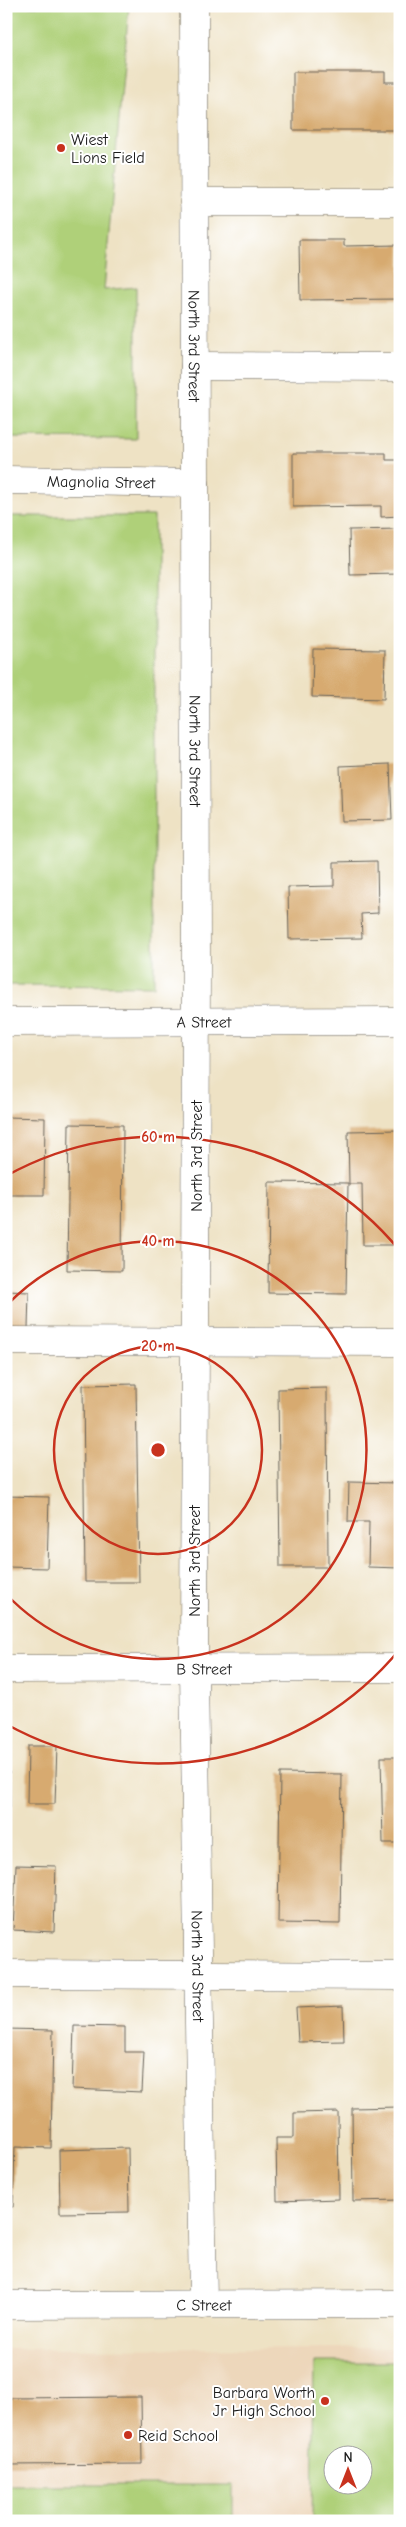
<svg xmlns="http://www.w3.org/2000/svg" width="406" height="2527" font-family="'Comic Neue',sans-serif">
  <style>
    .built { fill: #edd7bb; fill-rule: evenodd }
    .green { fill: #afd079; stroke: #66764a; fill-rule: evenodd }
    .building { fill: #d7aa6f }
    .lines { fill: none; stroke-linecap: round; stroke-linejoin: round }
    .minor-casing { stroke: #666157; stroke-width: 29 }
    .minor { stroke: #fff; stroke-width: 28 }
    .ring { fill: none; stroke: #c8321e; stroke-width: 2.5 }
    .poi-dot { fill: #c8321e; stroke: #fff; stroke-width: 2 }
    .labels { text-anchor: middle; stroke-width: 4; stroke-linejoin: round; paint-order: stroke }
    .poi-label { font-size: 16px; fill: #1c1c1c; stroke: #fff; text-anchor: start }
    .street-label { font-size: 16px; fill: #1c1c1c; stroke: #fff }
    .centre { fill: #c8321e; stroke: #fff; stroke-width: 2.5 }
    .ring-label { font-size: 15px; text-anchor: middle; font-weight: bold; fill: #c8321e; stroke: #fff; stroke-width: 4; stroke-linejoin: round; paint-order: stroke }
  </style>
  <rect width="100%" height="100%" fill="#fff"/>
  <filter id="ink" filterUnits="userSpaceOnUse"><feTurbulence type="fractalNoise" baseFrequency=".02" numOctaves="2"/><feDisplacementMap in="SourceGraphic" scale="10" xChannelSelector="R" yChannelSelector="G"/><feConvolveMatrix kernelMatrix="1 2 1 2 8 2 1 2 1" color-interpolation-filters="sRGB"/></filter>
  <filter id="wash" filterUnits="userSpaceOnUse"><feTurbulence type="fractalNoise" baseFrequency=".0096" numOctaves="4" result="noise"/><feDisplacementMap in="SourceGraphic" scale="20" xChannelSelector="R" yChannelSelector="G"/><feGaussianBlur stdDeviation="1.12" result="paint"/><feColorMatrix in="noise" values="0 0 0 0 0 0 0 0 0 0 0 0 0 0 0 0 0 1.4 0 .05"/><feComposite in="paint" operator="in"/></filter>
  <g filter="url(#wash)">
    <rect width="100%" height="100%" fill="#eee2c4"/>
    <path class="built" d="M400 2348V2521H6V2349ZM334 2454H364V2484H334Z"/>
    <path class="green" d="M6 6H129L104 290 136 287V439L6 438Z
      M6 516H154V986L6 985Z
      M314 2362H400V2521H312ZM364 2454V2484H334V2454Z
      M6 2485H233V2521H6Z"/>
    <g id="blocks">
      <path class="building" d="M293 72H385V82H400V130H293Z
        M299 240H344V246L400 245V299L300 300Z
        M293 453H386V460H400V516L381 517V506L293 507Z
        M400 529V574L350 575 349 530Z
        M313 649 385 650 384 699 312 697Z
        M390 764 392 820 342 821 340 766Z
        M377 861 378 913 361 914 362 938 289 939 288 887 334 886V862Z
        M6 1117 45 1118 44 1195H6Z
        M69 1124 123 1125 122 1271 67 1270Z
        M400 1130V1245H363L362 1184H349L348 1131Z
        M269 1182 348 1183 346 1294 268 1293Z
        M6 1291 29 1292 28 1328 6 1327Z
        M136 1384 139 1582H85L83 1385Z
        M327 1388 328 1567H280L278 1389Z
        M349 1482 400 1483V1568L368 1567 369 1522H348Z
        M6 1496 49 1497 47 1568 6 1567Z
        M28 1746H57L55 1804H27Z
        M6 1752H9L10 1808H6Z
        M381 1757H400V1843H383Z
        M280 1773 342 1774 340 1924 278 1923Z
        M16 1865 56 1866 54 1932 13 1930Z
        M343 2006 344 2041 298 2042 296 2008Z
        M74 2026 125 2027V2052H144L142 2092 72 2089Z
        M6 2029 53 2030 51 2148 15 2147 13 2207H6Z
        M400 2107V2200L353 2201 352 2108Z
        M338 2112 339 2199 277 2201 276 2138H294V2113Z
        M128 2148 129 2212 60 2213 59 2150Z
        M141 2397 142 2464 6 2465V2398Z"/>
    </g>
  </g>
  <g filter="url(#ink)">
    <use href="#blocks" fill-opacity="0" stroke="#666157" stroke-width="1"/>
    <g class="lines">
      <g class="minor-casing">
        <g id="minor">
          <path id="s1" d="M194 6 196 967 194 1670 203 2305"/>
          <path d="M194 202H400"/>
          <path d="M195 366 400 367"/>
          <path id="s2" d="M6 480 195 483"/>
          <path id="s3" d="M6 1022 400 1021"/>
          <path d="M6 1341 400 1342"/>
          <path id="s4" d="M6 1669 400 1668"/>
          <path d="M6 1974 400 1976"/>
          <path id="s5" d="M6 2305 400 2304"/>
        </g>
      </g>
      <use href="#minor" class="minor"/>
    </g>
  </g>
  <g class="ring">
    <circle cx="158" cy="1450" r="104"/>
    <path d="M6 1306A209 209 0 1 1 6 1594"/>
    <path d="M400 1649A313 313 0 0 1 6 1724M6 1176A313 313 0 0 1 400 1251"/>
  </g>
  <g class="poi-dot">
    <circle cx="61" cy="148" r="5"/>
    <circle cx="325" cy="2401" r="5"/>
    <circle cx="128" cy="2435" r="5"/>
  </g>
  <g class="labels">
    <g class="poi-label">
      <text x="71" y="145">Wiest<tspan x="71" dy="18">Lions Field</tspan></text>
      <text x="315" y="2398" text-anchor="end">Barbara Worth<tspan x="315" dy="18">Jr High School</tspan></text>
      <text x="138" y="2441">Reid School</text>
    </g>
    <g class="street-label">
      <text dy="6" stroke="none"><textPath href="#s1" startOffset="340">North 3rd Street</textPath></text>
      <text dy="6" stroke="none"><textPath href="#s2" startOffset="95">Magnolia Street</textPath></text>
      <text dy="6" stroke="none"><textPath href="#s1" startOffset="745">North 3rd Street</textPath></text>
      <text dy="6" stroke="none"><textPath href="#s3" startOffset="198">A Street</textPath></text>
      <text transform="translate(196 1156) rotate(-90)" y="6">North 3rd Street</text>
      <text transform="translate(194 1561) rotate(-90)" y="6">North 3rd Street</text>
      <text dy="6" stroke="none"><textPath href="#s4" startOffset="198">B Street</textPath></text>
      <text dy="6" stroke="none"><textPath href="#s1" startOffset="1960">North 3rd Street</textPath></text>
      <text dy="6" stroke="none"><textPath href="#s5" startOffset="198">C Street</textPath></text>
    </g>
  </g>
  <circle cx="158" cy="1450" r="8" class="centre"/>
  <g class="ring-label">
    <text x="158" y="1142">60 m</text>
    <text x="158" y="1246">40 m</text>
    <text x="158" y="1351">20 m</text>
  </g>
  <rect width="406" height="2527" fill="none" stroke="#fff" stroke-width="25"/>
  <g transform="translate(348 2470)"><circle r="24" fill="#ffffff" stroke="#a4a4a4"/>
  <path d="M0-4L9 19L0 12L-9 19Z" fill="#c8321e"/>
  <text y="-8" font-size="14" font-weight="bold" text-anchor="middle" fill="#1c1c1c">N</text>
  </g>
</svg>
